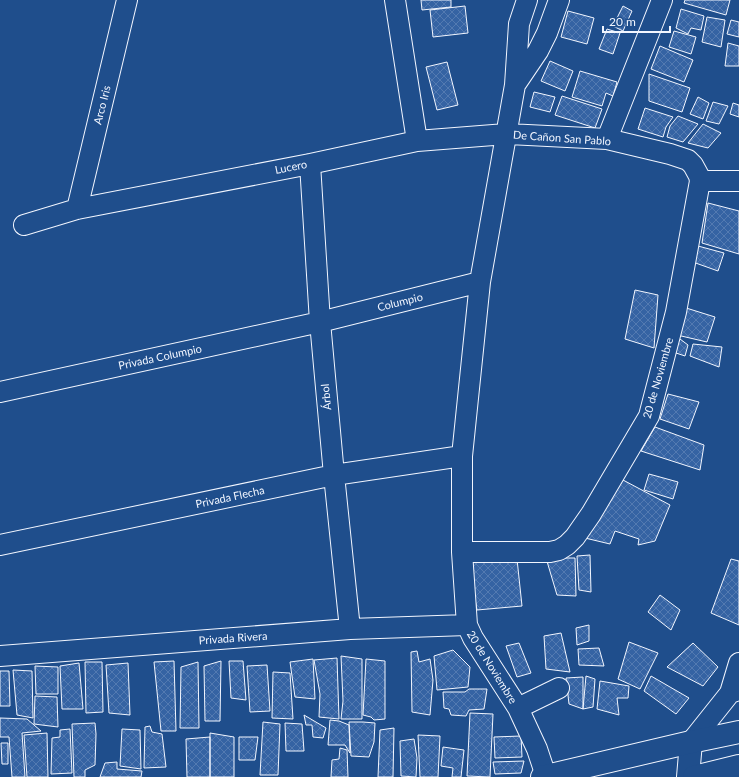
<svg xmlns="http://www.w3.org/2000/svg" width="739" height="777" font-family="Lato,sans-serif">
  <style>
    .building { fill: url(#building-cross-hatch); stroke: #f2f6ff }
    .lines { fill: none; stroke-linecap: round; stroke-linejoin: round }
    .street-casing { stroke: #f2f6ff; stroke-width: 22 }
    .secondary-casing { stroke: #f2f6ff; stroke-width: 24 }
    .primary-casing { stroke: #f2f6ff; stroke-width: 24 }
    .street { stroke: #1f4e8c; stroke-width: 20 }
    .secondary { stroke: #1f4e8c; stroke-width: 22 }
    .primary { stroke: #1f4e8c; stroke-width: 22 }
    .labels { text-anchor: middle; stroke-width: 3; stroke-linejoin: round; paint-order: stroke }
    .street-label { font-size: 11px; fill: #f2f6ff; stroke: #1f4e8c }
  </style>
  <defs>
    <pattern id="building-cross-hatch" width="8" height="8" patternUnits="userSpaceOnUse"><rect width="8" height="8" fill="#3563a3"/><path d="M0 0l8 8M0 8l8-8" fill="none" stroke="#537ab1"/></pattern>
  </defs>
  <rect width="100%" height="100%" fill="#1f4e8c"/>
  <path class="building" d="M421 0H451V7L422 10Z
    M685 0H730L726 15 684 3Z
    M465 6 468 33 433 37 430 10Z
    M623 6 632 11 623 31 613 26Z
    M681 9 704 16 701 30 691 28 688 34 676 28Z
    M568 11 594 18 587 44 561 37Z
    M707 17 725 20 721 47 702 42Z
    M731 20 739 22V37L727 34Z
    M607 29 620 33 613 54 599 49Z
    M674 31 696 37 691 54 669 47Z
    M728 43 739 46V66H725Z
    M660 46 693 60 684 82 651 69Z
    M550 61 573 71 565 91 541 81Z
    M447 62 458 105 437 110 426 67Z
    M580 71 617 82 613 96 606 93 602 106 572 97Z
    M649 74 690 88 682 112 649 101Z
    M534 92 555 97 550 112 530 107Z
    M562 96 602 109 595 128 555 115Z
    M698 97 709 103 703 119 690 114Z
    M713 102 728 106 719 124 706 121Z
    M733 103 739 105V117L730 114Z
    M645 108 673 117 666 127 663 137 638 129Z
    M678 116 698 124 683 142 667 137 670 126Z
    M703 124 721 133 708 148 688 143Z
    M708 203 739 211V254L702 243Z
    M698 246 724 253 718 271 690 261Z
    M635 290 658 295 654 348 625 339Z
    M683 307 715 317 707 342 677 335Z
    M680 339 688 345 685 356 673 352Z
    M693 344 722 347 719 367 690 356Z
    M668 394 699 402 689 429 660 419Z
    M655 427 704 445 700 470 641 451Z
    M649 474 678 482 673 499 644 490Z
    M623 480 670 505 655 541 638 545 639 539 615 531 610 544 585 538Z
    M590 555 591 592 579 590 577 556Z
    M546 558H575L576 596 557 595Z
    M517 559 522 606 477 610 468 562Z
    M731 559 739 561V625L711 613Z
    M660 595 680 610 671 630 648 612Z
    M589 625V641L577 645 576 628Z
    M561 633 570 672 546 669 544 636Z
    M629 642 658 653 640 689 618 679Z
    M519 643 531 673 517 677 506 646Z
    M693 643 718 667 703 686 667 667Z
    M599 648 604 666 579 665 578 649Z
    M453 650 470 667 468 687 437 690 434 656Z
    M417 651 419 662 430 659 433 680 430 715 412 712 411 652Z
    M341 656 362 659V719H341L343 701Z
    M337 658 339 719 319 717 320 694 314 660Z
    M313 659 315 699 295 697 290 662Z
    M366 659 385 661V719L374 720 371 717 363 715Z
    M174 661 176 731H161L154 662Z
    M221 661 220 721H205L204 666Z
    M229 661H243L246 700 231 698Z
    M85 662H102L103 712 86 713Z
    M198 662 199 728H180L181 667Z
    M79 663 83 709H62L60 666Z
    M128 663 130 715 109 713 106 665Z
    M267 665 270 711 250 712 247 666Z
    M35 666 58 667V694H36Z
    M13 670 32 671 33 718 17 715Z
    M0 671H9L10 706H0Z
    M273 672 290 673 293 719 272 718Z
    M586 676 595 679 593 707 583 709Z
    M651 676 689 698 676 714 644 691Z
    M583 677V709L569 704 566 678Z
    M600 681 629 686 628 698H617L619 715 597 709Z
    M469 689H487L484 709 469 710 466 716 451 715 449 709 444 708 443 692H465Z
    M35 696 57 697 58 727 34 724Z
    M470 713 493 714 490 777 467 776Z
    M304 715 326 728 323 738 313 737 312 725H306Z
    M0 718 27 719 41 731 22 733 25 777H12L9 737H0Z
    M330 720 339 721 349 725 350 753 345 745H328Z
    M263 722 280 724 278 775H260Z
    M349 722H363L375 723 374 742 369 757 351 756Z
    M95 723 96 734 95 765 85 770V777H74L72 724Z
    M285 723 302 724 304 751H286Z
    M150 726 152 732 162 734 166 767 144 768 145 727Z
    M394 728 393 777H378L380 730Z
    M70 729 72 773 51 774 52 738 60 737V730Z
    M122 729 140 730 141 769 120 766Z
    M47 733 48 777H27L24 735Z
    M210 733 234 737V777H210Z
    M418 735 440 736 438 777H420Z
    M521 736 522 757 495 758 494 737Z
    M210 737V777H187L186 739Z
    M239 737H258L255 760H239Z
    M414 739 417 758 416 777 401 776 400 741Z
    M1 743H8V764H2Z
    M443 747 464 750 461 777H452L453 768 441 766Z
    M340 748 347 750 348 777H331L332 760 339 759Z
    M524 761 521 773 495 774 493 762Z
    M117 762V769L142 771 141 777H100L105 763Z"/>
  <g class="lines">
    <g class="street-casing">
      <path id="street" d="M395 0 417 141
        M527 0 519 24 515 85 480 282 462 456V552L467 625 473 638 518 708 537 749 546 776
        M515 85 538 51 547 33 559 0
        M607 139 662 0
        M310 164 320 322 334 475 350 629
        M700 181H739
        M77 209 127 0
        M24 225 77 209 310 164 417 141 506 134 607 139 670 154 688 160 693 165 699 176 700 181 676 312 649 416 591 514 575 537 567 545 559 550 550 552H462
        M0 392 320 322 480 282
        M0 545 334 475 462 456
        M0 656 350 629 467 625
        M730 693 739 663
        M518 708 559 688
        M691 742 730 693 739 690"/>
    </g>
    <g class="secondary-casing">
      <path id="secondary" d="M688 777 691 742"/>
    </g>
    <g class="primary-casing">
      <path id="primary" d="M542 777 691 742 739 732
        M694 777 739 766"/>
    </g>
    <use href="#street" class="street"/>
    <use href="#secondary" class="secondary"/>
    <use href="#primary" class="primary"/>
  </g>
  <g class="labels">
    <g class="street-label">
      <text transform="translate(102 105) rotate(-76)" y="4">Arco Iris</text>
      <text transform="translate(562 138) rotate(4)" y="4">De Cañon San Pablo</text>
      <text transform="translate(291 167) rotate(-11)" y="4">Lucero</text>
      <text transform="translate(400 302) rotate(-14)" y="4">Columpio</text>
      <text transform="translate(160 357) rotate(-12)" y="4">Privada Columpio</text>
      <text transform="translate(658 378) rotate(-74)" y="4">20 de Noviembre</text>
      <text transform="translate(326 397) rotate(-95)" y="4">Árbol</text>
      <text transform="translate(230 497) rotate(-12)" y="4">Privada Flecha</text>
      <text transform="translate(233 638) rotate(-4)" y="4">Privada Rivera</text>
      <text transform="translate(492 667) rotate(58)" y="4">20 de Noviembre</text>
    </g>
  </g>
  <path d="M603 26v6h67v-6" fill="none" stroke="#f2f6ff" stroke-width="2"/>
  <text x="609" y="26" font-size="12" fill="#f2f6ff" stroke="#1f4e8c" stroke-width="3" paint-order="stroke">20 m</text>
</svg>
